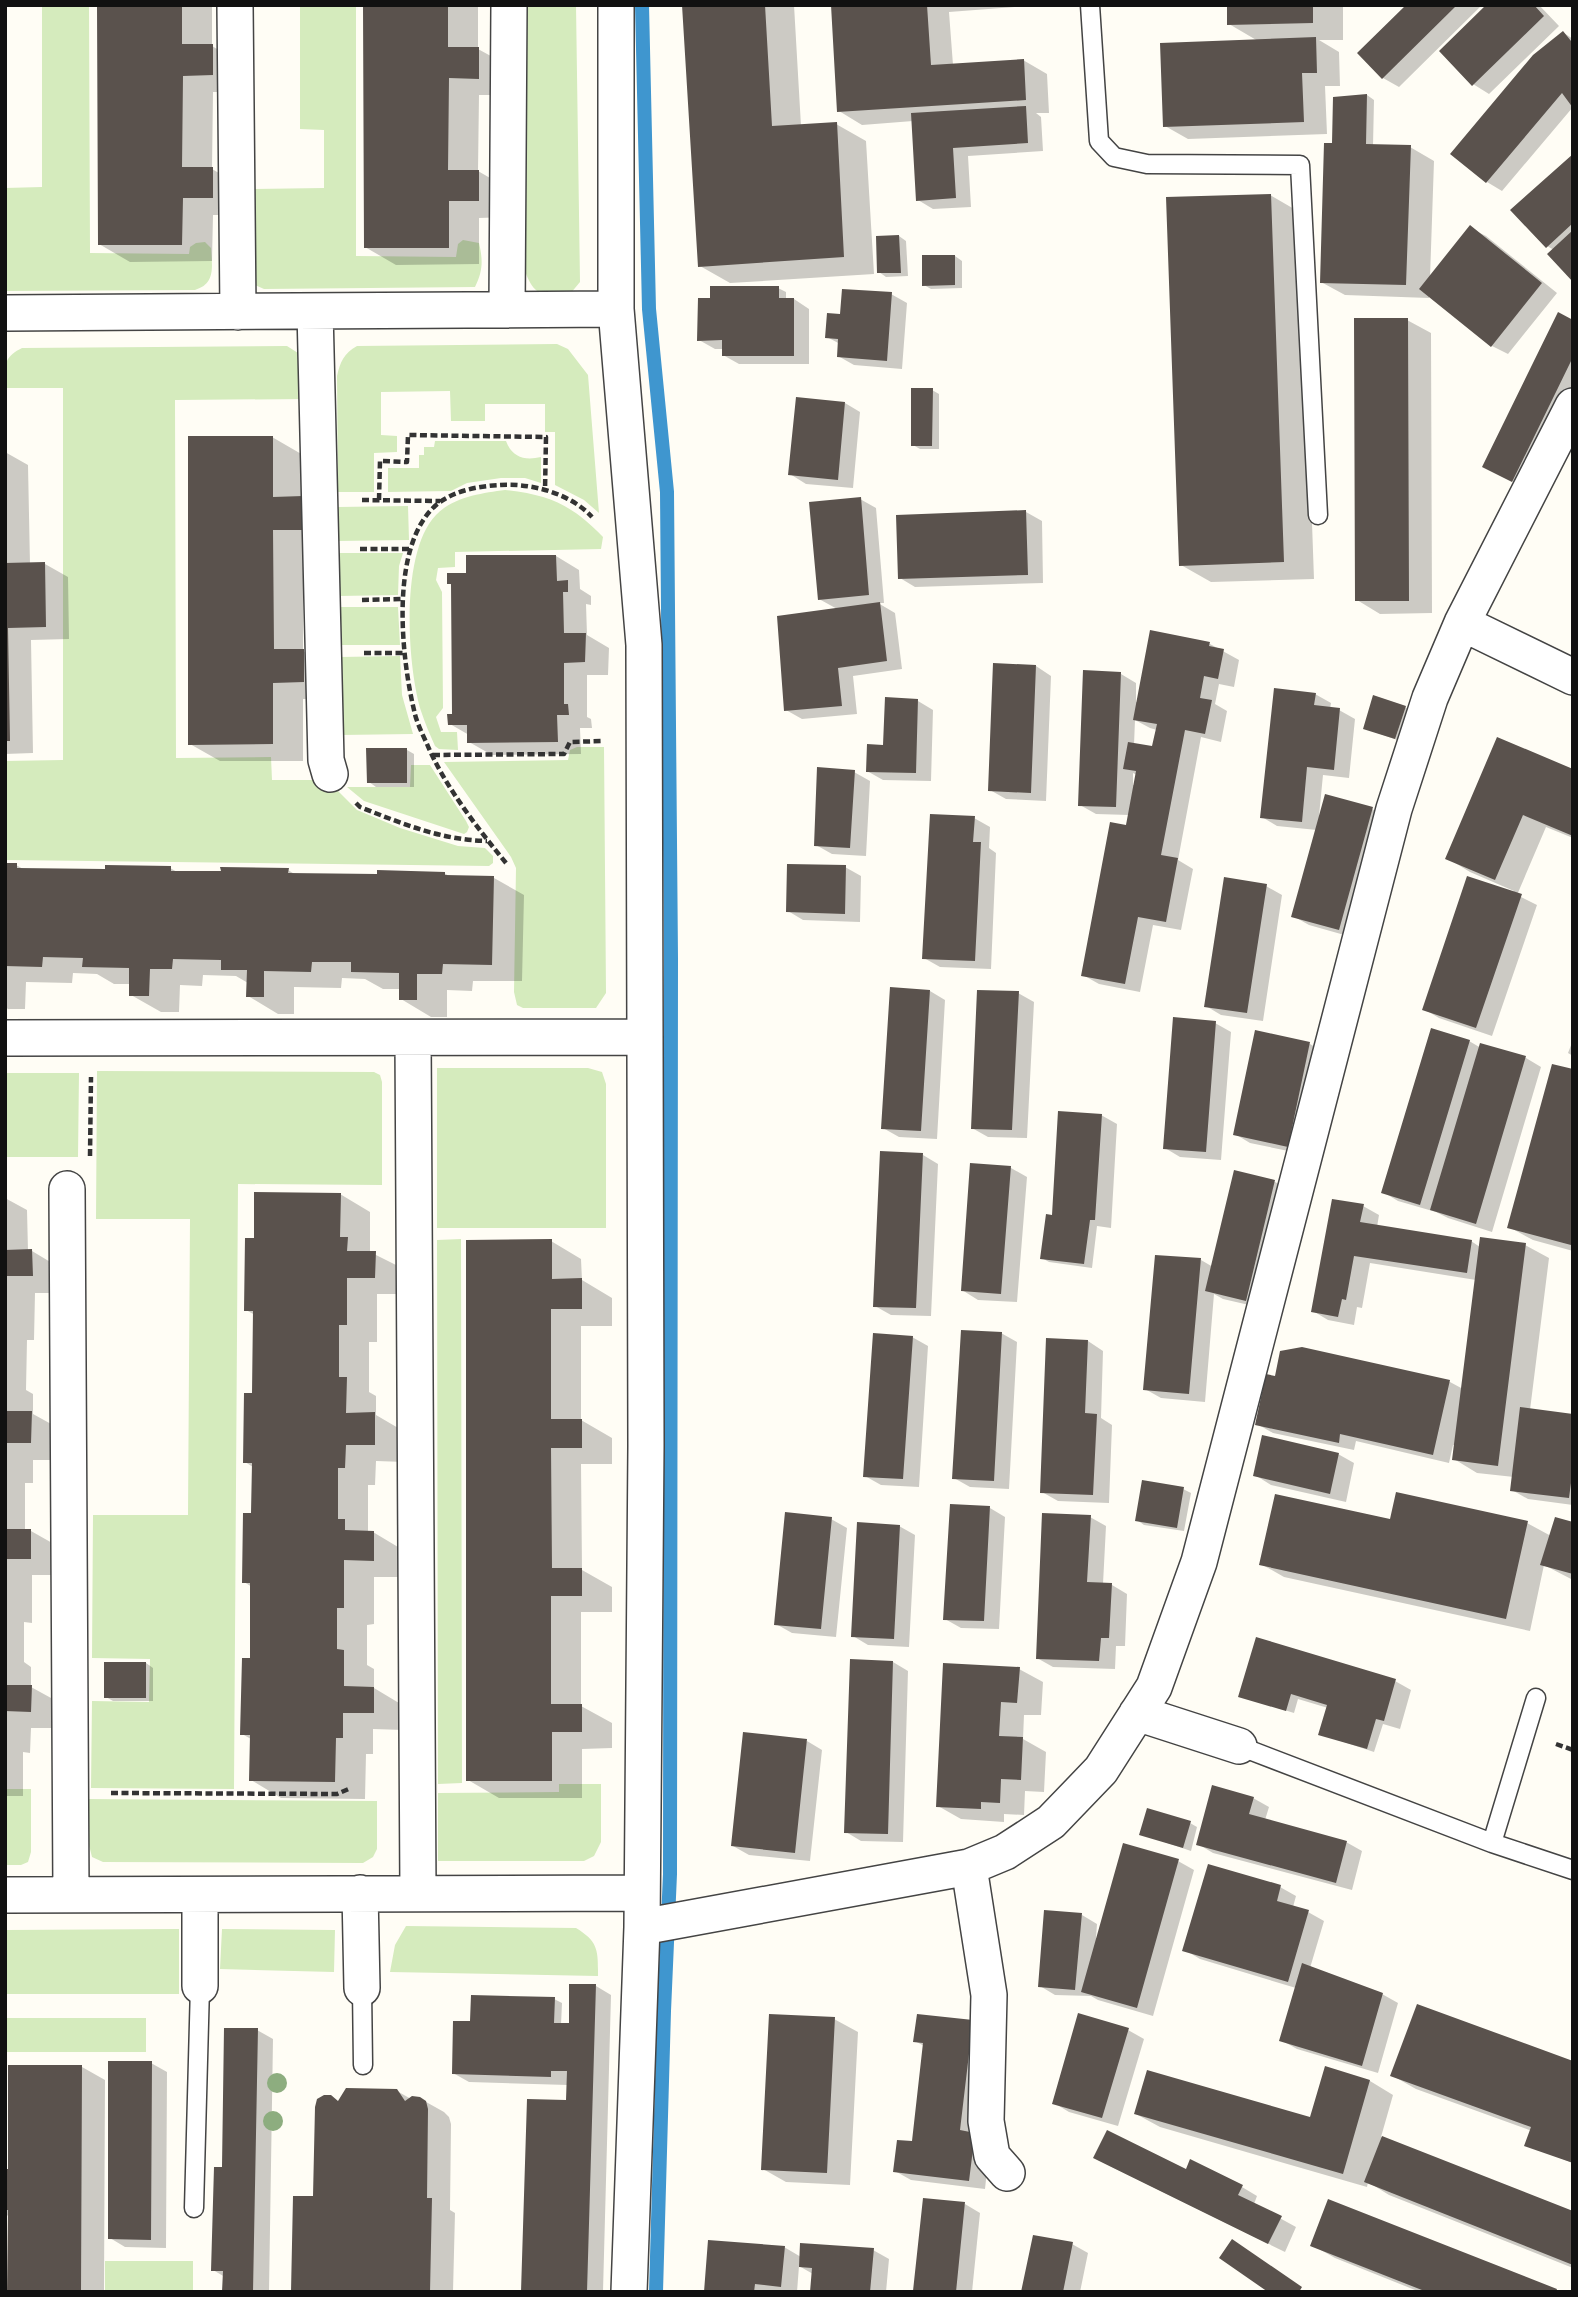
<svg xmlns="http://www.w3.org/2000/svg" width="1578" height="2297" font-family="Literata,serif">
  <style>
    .green { fill: #d5ebbd }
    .shadow { fill: #0003; fill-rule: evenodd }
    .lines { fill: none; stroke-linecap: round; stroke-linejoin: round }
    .stream { stroke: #3f96cf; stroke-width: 14 }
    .building { fill: #5a524d }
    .lane-casing { stroke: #444; stroke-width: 21 }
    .street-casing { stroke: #444; stroke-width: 38 }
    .path { stroke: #333; stroke-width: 4.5; stroke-dasharray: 7 3.5; stroke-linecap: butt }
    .lane { stroke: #fff; stroke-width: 18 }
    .street { stroke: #fff; stroke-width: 35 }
    .tree { fill: #8dad7f }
  </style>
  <rect width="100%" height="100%" fill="#fffdf5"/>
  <path class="green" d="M42 5H89L90 253 189 254 190 247 196 243 205 242 211 248C212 266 216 284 195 290L5 291V188L42 187Z
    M300 5H356V256L456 257 458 244 463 240 479 243C483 260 483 271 475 287L264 289 255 285 250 189 324 188V130L300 129Z
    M526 5H576L580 282 570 294C544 294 535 299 525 271Z
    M557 344 568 349 588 375 599 513 584 500 555 485V432H545V404H485V421H451L450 391 381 392V435L397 436V452L374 453V492H338L337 376C340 362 344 353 357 346Z
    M287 346 298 353 304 371V399L175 400 176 758 271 757 272 780H327L357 810 400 828 458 846 485 848 493 856V863L489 866 5 860V761L63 760V388H5C5 367 2 358 22 348Z
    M435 441H506C512 457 524 461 541 457V483L525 478H501L467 483 451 491 388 492V468H419V455H424V447H434Z
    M505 490C550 495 572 505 603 537L601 549 455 552V567L438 568 436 580 442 592 443 708 436 717 441 732H457L458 750 439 749 435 746C430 735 425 723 421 711 407 665 400 552 436 515 453 497 482 493 505 490Z
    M408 506 409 540 338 541V507Z
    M338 553H403L399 566 398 595 339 596Z
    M340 607H398L400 645H340Z
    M400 656 402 695 413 734 341 735 340 657Z
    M577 747H604L606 993 596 1008H523L517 1005 514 992 516 868 511 857 444 762 568 760 570 750Z
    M411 765H430L466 821 469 827 467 832 464 834 364 801 347 787H410Z
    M437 1068H588L602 1072 606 1084V1228H437Z
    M97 1071 374 1072 380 1075 382 1082V1185L238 1184 234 1789 91 1788 92 1701 149 1702 150 1659 92 1658 93 1515H188L190 1219H96Z
    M5 1073H79L78 1157H5Z
    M461 1239 462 1783 438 1784 437 1240Z
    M559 1784H601V1842L594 1856 584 1861H438V1793L559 1792Z
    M5 1789H31V1852L28 1862 21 1865H5Z
    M88 1799 377 1801V1849L373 1857 363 1863 103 1862 92 1857 88 1841Z
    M406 1926 576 1928C599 1942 598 1951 598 1976L390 1972 395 1945Z
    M179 1929V1994H5V1930Z
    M222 1929 335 1930 334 1972 220 1969Z
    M5 2018H146V2052H5Z
    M105 2261H193V2292H105Z"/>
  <path class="shadow" d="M99 5H212V46L242 64 243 92H213L212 169 243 187V215H213L212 261 130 262 99 244Z
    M365 5H478V49L509 66V95H479L478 171 509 189V217L479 218V264L396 265 365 247Z
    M684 5H794L801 126 836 124 866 141 874 274 730 283 700 266Z
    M832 5H1043L949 12 953 65 1023 60 1047 74 1049 113H1036L1041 117 1043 151 968 156 971 207 933 209 918 200 913 121 862 125 839 111Z
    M1229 5H1343V40H1319L1339 52 1340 86H1325L1327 134 1188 139 1165 126 1258 41 1229 24Z
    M1409 5H1482L1399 87 1383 78 1360 53Z
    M1488 5H1539L1559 26 1489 94 1473 84Z
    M1564 33 1573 39V107L1502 191 1487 182Z
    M1367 95 1374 100 1373 146 1410 147 1434 161 1430 278 1470 228 1486 236 1557 293 1508 354 1492 346 1429 295V298L1345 295 1321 282 1333 145 1335 99Z
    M1573 158V279L1554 250 1547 246Z
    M1270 195 1301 213 1314 579 1211 582 1181 565Z
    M899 236 906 241 908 276 886 277 879 272Z
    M955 256 962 261V288L931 289 924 285Z
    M778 288 786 292V300L794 299 809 309V364H739L723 355V349H715L699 340Z
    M891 294 907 303 902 369 854 365 838 356 840 344 827 337 841 316Z
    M1407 320 1431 333 1432 613 1380 614 1357 600Z
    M1573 322V398L1528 489 1499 475Z
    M932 390 939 394V449H920L913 445Z
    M845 403 860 412 853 488 806 484 790 474Z
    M272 437 303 455V651L334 668V699H303V761H220L190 744Z
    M5 452 28 465 30 564H45L68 577 69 639 31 640 33 753 5 754Z
    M860 499 876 508 884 603H878L895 613 902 669 853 676 857 714 802 719 786 710 839 610 819 599Z
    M1026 512 1042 521 1043 583 915 587 900 578Z
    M556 556 579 570 580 589 591 596V605L586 604 587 635 609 648 608 675H587V717L591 719 592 728H580L581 754 492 755 469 742V735L450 724 454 716 453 586 449 583 468 575Z
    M1151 632 1210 644 1239 660 1234 687 1219 684 1215 704 1227 711 1221 742 1201 737 1178 860 1193 869 1181 930 1153 925 1140 992 1099 984 1083 975 1129 815 1096 814 1080 805 1121 674 1136 683V702H1138ZM1135 720 1150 728 1157 730 1154 748 1134 745ZM1133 773 1137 775 1135 785H1133Z
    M1036 666 1051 676 1046 801 1006 799 990 790Z
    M1315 694 1331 703 1330 709 1339 710 1355 719 1349 778 1323 775 1319 816 1372 809 1388 818 1355 938 1309 925 1293 916 1317 830 1277 826 1262 817Z
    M918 701 933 710 931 781 883 780 867 771Z
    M1405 707 1412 712 1403 742 1366 729Z
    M407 750 414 754V787H376L369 782Z
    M1573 771V838L1546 827 1517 895 1537 905 1492 1036 1439 1018 1424 1009 1514 891 1470 872 1447 858Z
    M854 772 870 781 866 856 832 854 816 845Z
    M974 818 990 827 989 848 996 853 991 969 940 967 924 958Z
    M5 865H16L25 870 107 871 170 868 179 873 288 870 296 875 379 876 444 873 451 877 494 878 524 895 522 981H473L472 991 447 990V1017H431L401 999V989H383L365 979 342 978 341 988 294 987V1014H278L248 996V983L236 976 203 975 202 986 180 985 179 1012H161L131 995V984H114L97 974 73 973 72 983 26 982 25 1009H8L5 1007Z
    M845 867 861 876 860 922 803 920 788 911Z
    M1266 886 1282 895 1263 1021 1221 1015 1206 1006Z
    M930 991 945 1000 937 1139 899 1137 883 1128Z
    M1018 993 1034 1002 1027 1138 988 1137 972 1128Z
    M1215 1023 1231 1032 1221 1160 1180 1157 1165 1148Z
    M1257 1032 1310 1044 1325 1053 1303 1154 1250 1143 1235 1134Z
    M1573 1040V1056L1568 1053Z
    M1469 1041 1481 1048 1482 1045 1526 1058 1541 1067 1492 1232 1448 1218 1436 1212 1398 1201 1383 1192Z
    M1573 1071V1251L1533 1240 1509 1227Z
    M1101 1115 1117 1124 1111 1228 1097 1226 1092 1268 1049 1262 1042 1258 1053 1217Z
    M923 1155 938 1164 931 1316 891 1315 875 1306Z
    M971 1165 1011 1168 1027 1177 1017 1302 978 1300 962 1290Z
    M1235 1172 1275 1182 1291 1191 1262 1308 1223 1299 1214 1294 1205 1402 1161 1398 1145 1389 1201 1260 1213 1267Z
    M340 1194 370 1212V1252L406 1270 405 1294H377V1342H369V1392L376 1396V1415L405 1432V1462L376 1461 375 1485H368V1532H373L403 1550 404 1577H374V1624L367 1625V1665L374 1669V1688L404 1706V1730L373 1729V1754H366L365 1799 281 1798 251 1780V1739L242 1734 252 1660V1587L244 1582 253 1515V1467L245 1462 254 1394 255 1315 246 1310 256 1239Z
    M5 1198 27 1210 28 1251H32L62 1269V1293H35L34 1340H27L26 1390 33 1394V1414L62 1430 61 1460H33V1483H25V1531H31L61 1548V1575H32V1623L24 1622V1662L31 1667V1687L62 1704 61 1728H31L30 1753 23 1752V1796H5Z
    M1363 1206 1379 1215 1377 1227 1471 1241 1480 1247 1525 1245 1549 1258 1530 1410 1573 1415V1505L1528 1499 1512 1490 1514 1477 1477 1473 1454 1459 1455 1445H1453L1449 1463 1356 1441 1354 1450 1273 1433 1257 1424 1277 1378 1302 1349 1450 1382 1463 1389 1476 1280 1370 1263 1362 1308 1357 1307 1354 1325 1328 1320 1313 1311Z
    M551 1241 581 1259 582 1280 612 1298V1326H581V1420L612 1438V1464H581L582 1570 612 1587V1612H581V1706L612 1723V1748L582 1749V1798H499L468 1780Z
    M1001 1333 1017 1342 1009 1489 970 1487 954 1478Z
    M912 1337 928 1346 919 1487 881 1485 865 1476Z
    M1088 1341 1103 1351 1101 1418 1112 1425 1109 1503 1058 1501 1042 1492Z
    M1338 1454 1354 1463 1346 1502 1271 1485 1255 1475Z
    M1183 1489 1191 1493 1184 1531 1144 1525 1137 1520Z
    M990 1508 1005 1517 999 1629 961 1628 945 1619Z
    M1090 1517 1106 1526 1103 1584 1112 1585 1127 1594 1125 1646H1116L1115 1669 1053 1667 1037 1658Z
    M831 1519 847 1528 836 1637 792 1633 776 1624Z
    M1392 1522 1527 1523 1551 1536 1573 1524V1580L1544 1565 1530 1631 1284 1577 1261 1564Z
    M899 1526 915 1535 909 1647 868 1645 853 1636Z
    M893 1662 908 1671 903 1842 861 1841 846 1832Z
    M146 1663 153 1668V1701H113L106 1697Z
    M1019 1669 1043 1682 1041 1715H1024L1023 1739 1046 1752 1044 1792 1025 1791 1024 1815 1004 1814V1822L961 1819 938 1806Z
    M1395 1681 1411 1690 1400 1729 1383 1724 1374 1752 1320 1734 1328 1708 1298 1699 1294 1713 1240 1696Z
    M807 1741 822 1750 810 1861 749 1855 733 1846Z
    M1253 1798 1269 1807 1265 1820 1346 1842 1362 1851 1352 1890 1213 1853 1198 1844Z
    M1190 1823 1197 1827 1191 1851 1141 1834Z
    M1178 1861 1194 1870 1153 2016 1098 2000 1091 1996 1055 1995 1040 1986 1082 1915 1097 1924 1096 1938H1098Z
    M1280 1887 1296 1896 1293 1907 1308 1912 1324 1921 1310 1968 1382 1994 1398 2003 1378 2073 1297 2049 1281 2040 1296 1988 1200 1959 1185 1950Z
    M596 1986 611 1995 603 2292H523L567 2102 568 2085 469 2082 453 2073 477 2023 554 1999 562 2003 561 2025H570Z
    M834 2019 858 2032 850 2185 786 2182 763 2169Z
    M973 2022 990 2143 985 2189 911 2180 895 2171 913 2143 924 2046 915 2041Z
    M257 2030 273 2039 269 2292H224L225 2277 213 2270 223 2169Z
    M1128 2030 1144 2039 1118 2126 1069 2112 1054 2103Z
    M151 2063 167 2072 166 2248 125 2247 110 2238Z
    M1573 2063V2163L1526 2145 1532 2131 1416 2089 1393 2076Z
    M82 2067 105 2080 104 2292H9L10 2217 5 2214V2171H10Z
    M1326 2068 1370 2081 1393 2095 1381 2137 1573 2213V2268L1389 2195 1368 2182 1367 2187 1160 2127 1136 2114 1311 2119Z
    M397 2091 411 2099 419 2098 444 2112 449 2117 451 2124 450 2210 455 2213 453 2292H292L315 2198Z
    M1110 2166 1186 2171 1242 2187 1257 2196 1254 2204 1296 2227 1285 2252Z
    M965 2204 980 2213 972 2292H918L915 2290Z
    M1072 2244 1088 2253 1080 2292H1023Z
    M1312 2245 1556 2290 1559 2292H1420L1335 2258Z
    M784 2247 801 2257 873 2250 889 2259 886 2292H812L813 2274 799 2266 797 2292H706Z"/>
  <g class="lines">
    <path class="stream" d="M642 5 649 309 667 492 671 958 670 1874 664 2011 656 2292"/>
  </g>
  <path class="building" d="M97 5H182V44H213V75L183 76 182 167H213V198H183L182 245H98Z
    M363 5H448V47H479V79L449 78 448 170H479V201H449V248H364Z
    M682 5H765L772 126 837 122 844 257 698 267Z
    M831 5H927L931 65 1024 59 1026 100 837 112Z
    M1227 5H1313V23L1227 25Z
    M1406 5H1457L1382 79 1357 53Z
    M1486 5H1534L1544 16 1472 86 1439 51Z
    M1563 31 1571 41 1573 39V108L1562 93 1486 183 1450 154 1533 55Z
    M1316 37 1317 73H1302L1304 122 1163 127 1160 43Z
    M1367 94 1366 144 1411 145 1406 285 1320 283 1324 143H1332L1333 97Z
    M1026 106 1028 143 953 148 956 198 916 201 911 113Z
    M1573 154V223L1546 248 1510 210Z
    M1271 194 1284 562 1179 566 1166 197Z
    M1470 225 1542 283 1491 347 1419 289Z
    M1573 230V282L1547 254Z
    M899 235 901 273H877L876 236Z
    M922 255H955V285L922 286Z
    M710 286H779V298H794V356H722V340L697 341 698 298H710Z
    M842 289 892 292 887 361 837 357 838 339 825 338 827 313 840 314Z
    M1558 312 1573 320V357L1512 482 1482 467Z
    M1354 318H1408L1409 601H1355Z
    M911 388H933L932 446H911Z
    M796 397 845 402 838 480 788 475Z
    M188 436H273V497L303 496 304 530H273L274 649H304V682L273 683V744L188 745Z
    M861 497 869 595 818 600 809 502Z
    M1026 510 1028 575 898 579 896 515Z
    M466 555H556L557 581 568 580V592H563L564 633H586L585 662 564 663V704H568L569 715H557L558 742 467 743V725H448L447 714H452L451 584H447V573H466Z
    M45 562 46 627 8 628 10 741H5V563Z
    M880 602 887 661 838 668 842 706 784 711 777 616Z
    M1150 630 1210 642 1209 646 1224 649 1218 679 1204 676 1200 698 1212 700 1205 734 1185 730 1161 855 1178 858 1166 922 1138 917 1125 984 1081 976 1110 822 1126 825 1136 771 1123 769 1128 742 1152 746 1157 724 1133 720Z
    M993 663 1036 665 1031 793 988 791Z
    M1083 670 1121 672 1116 807 1078 806Z
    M1274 688 1316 693 1314 705 1340 708 1334 770 1307 767 1302 822 1260 818Z
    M1373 695 1406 706 1395 739 1363 729Z
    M885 697 918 699 916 773 866 772 867 744 883 745Z
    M1497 737 1573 769V836L1523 815 1495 880 1445 859Z
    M366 748H407V783H367Z
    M817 767 855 770 850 848 814 846Z
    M1325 794 1373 807 1339 930 1291 917Z
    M930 814 975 816 973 842H981L975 961 922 959Z
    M5 863H17V868L105 869V865L171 866V871H221L220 867 289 868 288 873 377 874V870L445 872V875L494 876 492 965 443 964 442 974H417V1000H399V973L351 972V962H312L311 972 264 971V997H246L247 970H221V960L173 959 172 969H150L149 996H129V968L82 967 83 958 43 957 42 967 5 966Z
    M787 864 846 865 845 914 786 912Z
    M1467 876 1522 894 1476 1028 1422 1010Z
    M1224 877 1267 884 1247 1013 1204 1007Z
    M890 987 930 990 921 1131 881 1129Z
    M977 990 1019 991 1012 1130 971 1129Z
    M1173 1017 1216 1021 1206 1152 1163 1149Z
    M1431 1028 1470 1040 1420 1205 1381 1193Z
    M1255 1030 1310 1042 1288 1147 1233 1135Z
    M1480 1043 1526 1056 1476 1224 1430 1210Z
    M1552 1064 1573 1069V1238L1571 1245 1507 1228Z
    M1058 1111 1102 1114 1095 1220H1090L1084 1264 1040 1259 1046 1214 1052 1215Z
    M880 1151 923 1153 916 1308 873 1307Z
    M970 1163 1011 1166 1001 1294 961 1291Z
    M1234 1170 1275 1180 1246 1301 1205 1291Z
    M254 1192 341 1193 340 1237H348L347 1251H376L375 1278H347V1325H339V1377H347L346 1413 375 1412V1445H346L345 1468H338V1519H345V1530L374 1531V1561L344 1560V1608H337V1649L344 1650V1686L374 1687V1713H343V1738H336L335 1782 249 1781 250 1735H240L242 1658H250V1583H242L243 1513H251L252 1463H243L244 1393H252L253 1311H244L245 1238H254Z
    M1332 1199 1364 1204 1360 1222 1472 1240 1467 1273 1354 1256 1346 1300 1342 1299 1338 1317 1311 1312Z
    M1480 1237 1526 1243 1498 1466 1452 1460Z
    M552 1239V1279L582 1278V1309H551V1419H582V1448H551L552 1568H582V1596H551V1704H582V1732H552V1781H466V1240Z
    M32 1249 33 1276H5V1250Z
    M1155 1255 1201 1258 1189 1394 1143 1390Z
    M961 1330 1002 1332 994 1481 952 1479Z
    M873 1333 913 1336 903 1479 863 1477Z
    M1046 1338 1088 1340 1085 1413 1097 1414 1093 1495 1040 1493Z
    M1302 1347 1450 1380 1433 1455 1340 1434 1339 1443 1255 1425 1266 1374 1275 1376 1280 1351Z
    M1520 1407 1573 1414V1468L1569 1498 1510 1491Z
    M5 1411H32L31 1443H5Z
    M1262 1435 1339 1453 1330 1494 1253 1476Z
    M1142 1480 1184 1487 1177 1528 1135 1521Z
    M1396 1492 1528 1521 1506 1619 1259 1565 1275 1494 1390 1519Z
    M950 1504 990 1506 984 1621 943 1620Z
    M785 1512 832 1517 821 1629 774 1625Z
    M1042 1513 1091 1515 1087 1582 1112 1583 1109 1638H1101L1099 1661 1036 1659Z
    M1555 1517 1573 1522V1574L1540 1565Z
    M857 1522 900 1525 894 1639 851 1637Z
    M5 1529H31V1559H5Z
    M1256 1637 1396 1679 1384 1721 1376 1719 1367 1749 1318 1735 1327 1705 1291 1694 1286 1711 1238 1697Z
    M850 1659 893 1661 888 1834 844 1833Z
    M104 1662H146V1698H104Z
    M943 1663 1020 1667 1017 1703 1001 1702 999 1736 1023 1737 1021 1780 1001 1779 1000 1803 981 1802V1809L936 1807Z
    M5 1685H32L31 1712 5 1711Z
    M743 1732 807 1739 795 1853 731 1846Z
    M1212 1785 1254 1797 1249 1814 1347 1841 1336 1883 1196 1845Z
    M1147 1808 1191 1821 1183 1848 1139 1835Z
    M1123 1843 1179 1859 1137 2008 1081 1992Z
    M1208 1864 1281 1885 1277 1901 1309 1910 1288 1982 1182 1951Z
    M1044 1910 1082 1913 1075 1990 1038 1987Z
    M1302 1963 1383 1993 1362 2066 1279 2041Z
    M569 1984H596L587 2292H521L527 2099 566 2100 567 2071H551V2077L452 2074 453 2021H470L471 1995 555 1997 554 2023H569Z
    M1417 2004 1573 2061V2163L1524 2146 1531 2127 1390 2076Z
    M1078 2013 1129 2028 1102 2118 1052 2104Z
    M769 2014 835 2017 827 2173 761 2170Z
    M917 2014 973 2020 960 2130 975 2133 969 2181 893 2172 897 2140 912 2141 923 2043 913 2042Z
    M224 2028H258L253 2292H222L223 2271H211L214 2167H222Z
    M108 2061H152L151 2240 108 2239Z
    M8 2065H82L81 2292H7L8 2210H5V2169H8Z
    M1325 2066 1370 2080 1343 2174 1134 2114 1147 2070 1310 2117Z
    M346 2088 397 2089 405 2101 412 2096 420 2097 426 2101 428 2109 427 2198H432L430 2292H291L293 2196H313L315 2107 317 2099 324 2095H331L338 2101Z
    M1107 2130 1186 2169 1190 2159 1243 2185 1238 2195 1282 2216 1268 2244 1093 2158Z
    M1382 2136 1573 2211V2265L1364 2182Z
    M923 2198 965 2202 956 2292 913 2291Z
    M1328 2199 1557 2289 1556 2292H1427L1310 2246Z
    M1033 2235 1073 2242 1063 2292H1021Z
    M1232 2239 1302 2287 1299 2292H1268L1219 2258Z
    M708 2240 785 2246 781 2287 755 2284 754 2292H704Z
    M800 2243 874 2248 870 2292H810L812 2268 799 2267Z"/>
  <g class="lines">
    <g class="lane-casing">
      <path id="lane" d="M1090 5 1099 141 1114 157 1147 164 1300 165 1318 515
        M1239 1746 1492 1843 1573 1870
        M1492 1843 1536 1698
        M362 1988 363 2065
        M194 2208 200 1986"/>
    </g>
    <g class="street-casing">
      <path id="street" d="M235 5 238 312
        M616 5V309L644 645 646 1446 642 1927 629 2292
        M507 310 509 5
        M315 311 326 760 330 774
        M5 313 616 309
        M1462 623 1573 677
        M5 1038 645 1037
        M413 1038 418 1893
        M67 1189 71 1894
        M1137 1713 1239 1746
        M969 1867 989 1995 986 2121 992 2156 1007 2173
        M360 1893 362 1988
        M5 1895 641 1893
        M200 1895V1986
        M642 1927 969 1867 1005 1852 1051 1822 1101 1770 1154 1687 1199 1562 1394 809 1430 698 1462 623 1573 406"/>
    </g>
    <path class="path" d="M362 500 440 501
      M379 500 380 461 407 462 408 435 546 437 545 491
      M360 549H411
      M362 600 403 599
      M364 653H405
      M433 755 564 754 570 742 604 741
      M356 803 360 807C403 824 441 840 487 841
      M506 863C478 829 444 785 427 744 422 733 416 721 414 710 401 656 390 547 435 506 452 491 478 486 500 485 531 483 570 493 592 517
      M90 1156 91 1077
      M1556 1744 1573 1750
      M111 1793 337 1794 351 1788"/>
    <use href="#lane" class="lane"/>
    <use href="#street" class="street"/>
  </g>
  <g class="tree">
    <circle cx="277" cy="2083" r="10"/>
    <circle cx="273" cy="2121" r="10"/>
  </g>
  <rect width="1578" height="2297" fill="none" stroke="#111111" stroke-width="14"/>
</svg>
